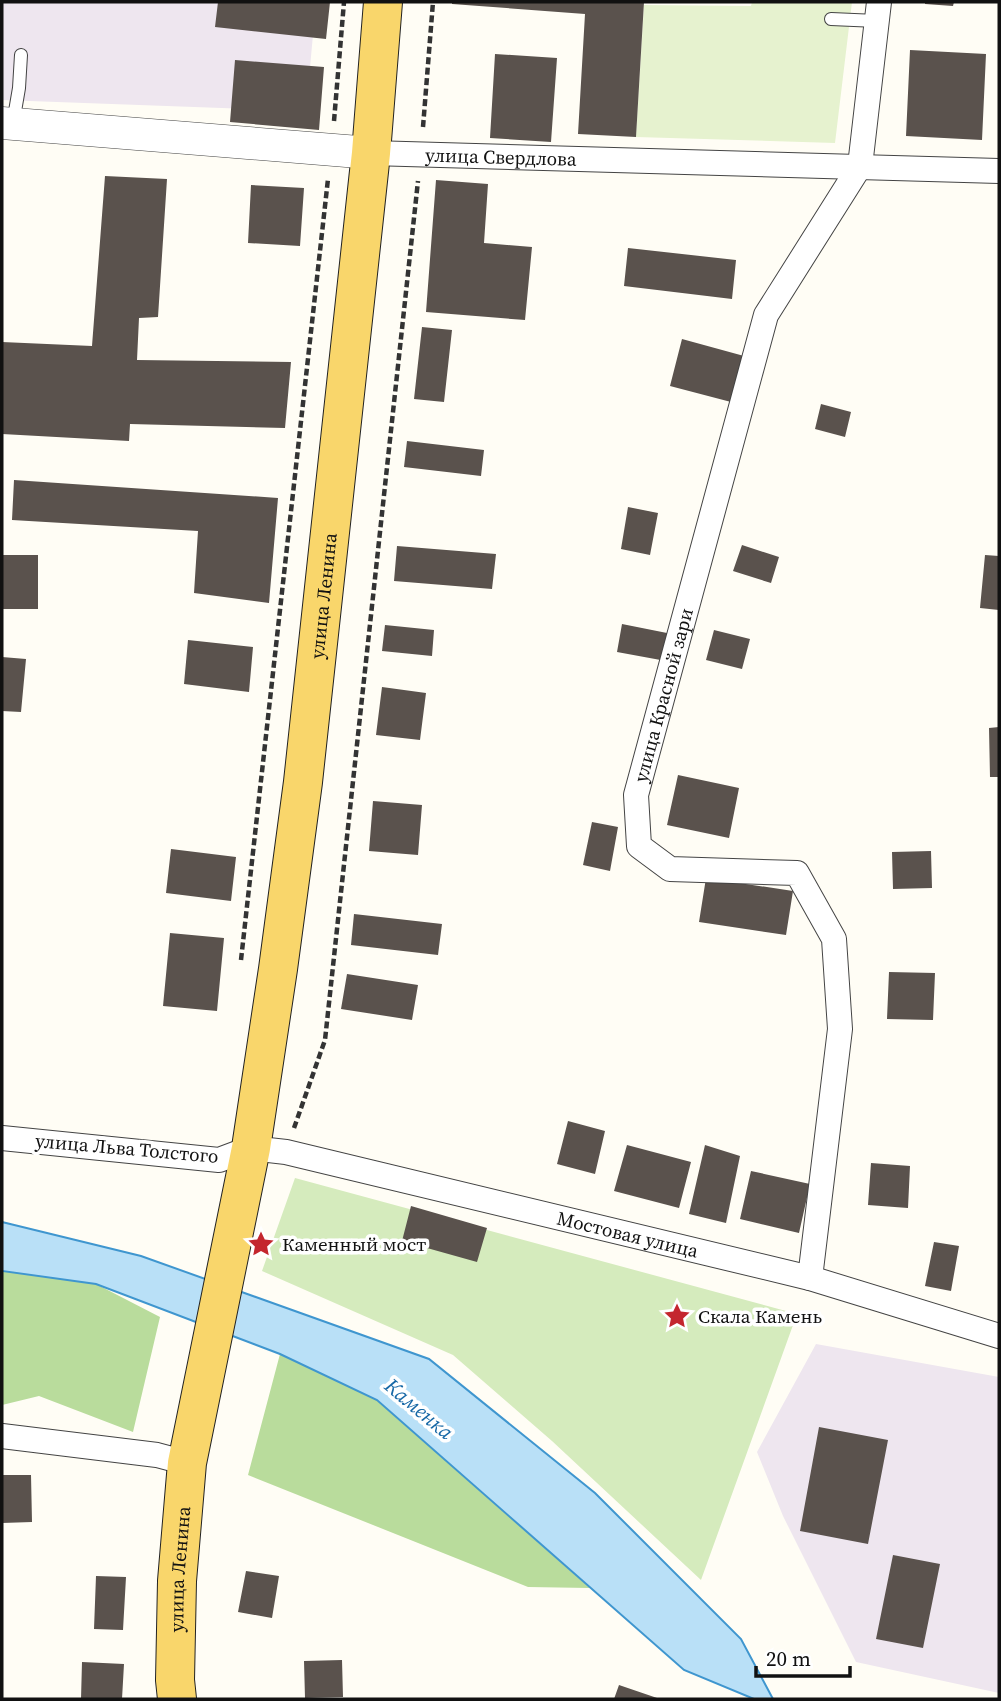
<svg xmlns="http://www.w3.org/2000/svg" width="1001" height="1701" font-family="'Source Serif 4',serif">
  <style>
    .industrial { fill: #eee6ef }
    .green { fill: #d5ebbd }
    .forest { fill: #b9dc9c }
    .pitch { fill: #e6f2cf }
    .water { fill: #b9e0f7; stroke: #3f96cf; stroke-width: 2 }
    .building { fill: #5a524d }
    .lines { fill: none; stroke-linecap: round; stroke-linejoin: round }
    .service-casing { stroke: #444; stroke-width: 14 }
    .minor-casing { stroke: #444; stroke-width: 26 }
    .tertiary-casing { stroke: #444; stroke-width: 33 }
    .primary-casing { stroke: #222; stroke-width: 40 }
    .path { stroke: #333; stroke-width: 4.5; stroke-dasharray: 7 3.5; stroke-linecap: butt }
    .service { stroke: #fff; stroke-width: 12 }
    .minor { stroke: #fff; stroke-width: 24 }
    .tertiary { stroke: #fff; stroke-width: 32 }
    .primary { stroke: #f9d66b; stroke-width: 38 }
    .labels { text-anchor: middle; stroke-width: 7; stroke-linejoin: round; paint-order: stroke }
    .street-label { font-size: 19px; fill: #111; stroke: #fff }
    .poi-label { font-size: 19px; fill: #111; stroke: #fff; text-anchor: start }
    .water-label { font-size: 21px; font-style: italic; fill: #1768a6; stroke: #fff }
  </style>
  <rect width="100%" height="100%" fill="#fffdf5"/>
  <path class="industrial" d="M2 2H316L306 111 2 100Z
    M816 1344 999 1377V1693L856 1662 783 1516 757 1452Z"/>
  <path class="green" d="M295 1178 797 1314 701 1580 552 1441 453 1355 262 1271Z"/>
  <path class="forest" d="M2 1271 96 1284 160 1317 133 1432 39 1396 2 1405Z
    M280 1354 377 1400 590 1588 528 1587 248 1475Z"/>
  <path class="pitch" d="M752 2H852L835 143 636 137 644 5 751 6Z"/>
  <path class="water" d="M2 1222 141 1256 429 1359 595 1493 741 1639 773 1699H754L684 1670 377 1400 280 1354 96 1284 2 1271Z"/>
  <path class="building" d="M218 2H330L326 39 215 27Z
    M452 2H644L636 137 578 134 585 14 452 4Z
    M925 2H954L953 6 925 4Z
    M910 50 986 54 982 140 906 136Z
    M495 54 557 58 551 142 490 138Z
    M235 60 324 67 319 130 230 122Z
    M105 176 167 179 158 317 139 318 137 360 291 362 285 428 130 424 129 441 2 434V342L92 346Z
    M436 180 488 184 484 243 532 247 525 320 426 312Z
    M251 185 304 188 300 246 248 243Z
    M628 248 736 260 732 299 624 286Z
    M422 327 452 330 444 402 414 399Z
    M682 339 744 356 731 402 670 386Z
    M821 404 851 412 845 437 815 429Z
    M407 441 484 450 481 476 404 467Z
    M14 480 278 498 269 603 194 593 198 531 12 520Z
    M628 507 658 513 650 555 621 549Z
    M742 545 779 557 771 583 733 571Z
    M397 546 496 554 492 589 394 581Z
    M2 555H38V609H2Z
    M985 555 999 556V610L980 608Z
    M622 624 672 634 666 661 617 652Z
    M385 625 434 630 432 656 382 651Z
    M714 630 750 639 742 669 706 660Z
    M188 640 253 647 249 692 184 684Z
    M2 657 26 659 21 712 2 711Z
    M382 687 426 693 420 740 376 735Z
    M999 727V777H990L989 728Z
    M678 775 739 788 729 838 667 825Z
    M373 801 422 805 418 855 369 851Z
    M592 822 618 827 610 871 583 865Z
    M171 849 236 857 231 901 166 893Z
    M931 851 932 888 893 889 892 852Z
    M706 878 793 891 786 935 699 922Z
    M354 914 442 924 438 955 351 945Z
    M170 933 224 938 217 1011 163 1006Z
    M889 972 935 973 933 1020 887 1019Z
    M347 974 418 985 412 1020 341 1009Z
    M568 1121 605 1131 595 1174 557 1164Z
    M627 1145 691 1162 679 1208 614 1191Z
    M705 1145 740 1156 726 1223 689 1214Z
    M871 1163 910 1166 908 1208 868 1205Z
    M751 1171 810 1184 799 1233 740 1219Z
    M411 1206 487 1228 477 1262 402 1241Z
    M934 1242 959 1246 951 1291 925 1286Z
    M819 1427 888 1440 868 1544 800 1531Z
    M2 1475H31L32 1522 2 1523Z
    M893 1555 940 1564 923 1648 876 1639Z
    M246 1571 279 1576 272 1618 238 1612Z
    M96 1576 126 1577 123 1630 94 1629Z
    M342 1660 343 1697 305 1698 304 1661Z
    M82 1662 124 1664 122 1699H81Z
    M619 1685 660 1699H614Z"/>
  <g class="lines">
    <g class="service-casing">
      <path id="service" d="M831 19 877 21
        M13 123 19 88 21 55"/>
    </g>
    <g class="minor-casing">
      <g id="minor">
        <path id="s1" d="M371 153 999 171"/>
        <path id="s2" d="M2 1138 219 1160 251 1148 286 1152 810 1278 999 1336"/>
        <path id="s3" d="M810 1278 840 1029 834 939 797 873 670 869 639 846 636 795 766 315 860 166 879 2"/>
        <path d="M2 1436 157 1455 187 1463"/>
      </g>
    </g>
    <g class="tertiary-casing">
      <path id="tertiary" d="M2 123 371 153"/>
    </g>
    <g class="primary-casing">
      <g id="primary">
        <path id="s4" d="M177 1699 175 1680 177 1581 187 1463 251 1148 278 969 303 782 371 153 383 2"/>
      </g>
    </g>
    <path class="path" d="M334 121 344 2
      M423 127 433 2
      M241 960 328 179
      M294 1128 325 1040 418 181"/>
    <use href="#service" class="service"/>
    <use href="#minor" class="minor"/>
    <use href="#tertiary" class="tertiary"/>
    <use href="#primary" class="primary"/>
  </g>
  <defs>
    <g id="sight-bare" transform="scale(2.1)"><path d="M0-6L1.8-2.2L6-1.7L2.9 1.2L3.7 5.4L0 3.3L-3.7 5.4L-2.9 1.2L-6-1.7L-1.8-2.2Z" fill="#c4262e" stroke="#fff" stroke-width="2.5" paint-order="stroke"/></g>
  </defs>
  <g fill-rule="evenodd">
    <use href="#sight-bare" x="261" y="1244"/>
    <use href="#sight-bare" x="677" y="1316"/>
  </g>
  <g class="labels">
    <g class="street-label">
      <text dy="7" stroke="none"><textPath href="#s1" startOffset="130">улица Свердлова</textPath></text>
      <text dy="7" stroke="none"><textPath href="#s4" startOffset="1115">улица Ленина</textPath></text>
      <text dy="7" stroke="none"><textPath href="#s3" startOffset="737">улица Красной зари</textPath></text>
      <text transform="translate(127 1148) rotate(5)" y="7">улица Льва Толстого</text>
      <text dy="7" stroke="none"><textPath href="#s2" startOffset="639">Мостовая улица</textPath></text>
      <text dy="7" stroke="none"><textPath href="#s4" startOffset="130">улица Ленина</textPath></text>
    </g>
    <g class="poi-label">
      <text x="282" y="1251">Каменный мост</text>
      <text x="698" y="1323">Скала Камень</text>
    </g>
    <g class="water-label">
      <text transform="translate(419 1409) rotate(40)" y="7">Каменка</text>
    </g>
  </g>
  <rect width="1001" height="1701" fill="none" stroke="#111111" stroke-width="7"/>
  <path d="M756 1666v10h94v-10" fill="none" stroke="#111111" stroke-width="3.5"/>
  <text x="766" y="1666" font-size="21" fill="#111111" stroke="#ffffff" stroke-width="5" paint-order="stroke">20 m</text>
</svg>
